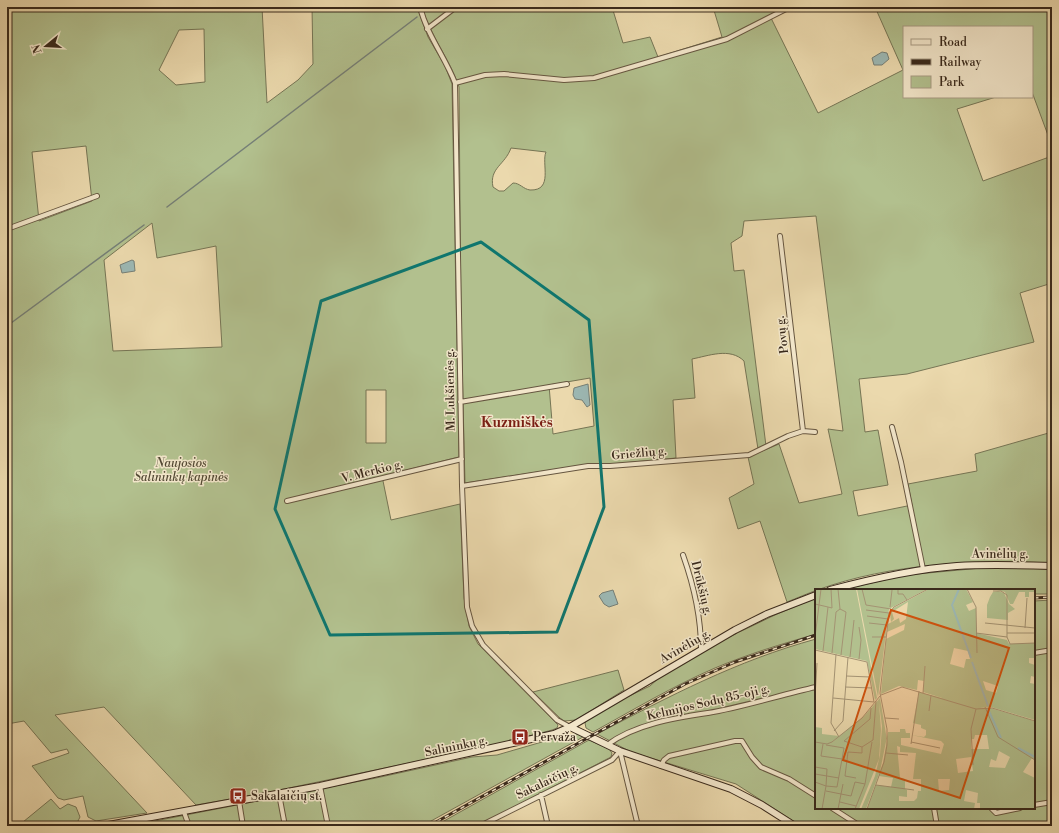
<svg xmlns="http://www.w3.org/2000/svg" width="1059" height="833" font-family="'Libre Bodoni',serif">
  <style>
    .green { fill: #b2c08e; stroke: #767555; fill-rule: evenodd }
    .water { fill: #9cb8b4; stroke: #757f77 }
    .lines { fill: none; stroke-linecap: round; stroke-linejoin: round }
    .stream { stroke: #757f77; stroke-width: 1.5 }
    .street-casing { stroke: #665640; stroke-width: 6 }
    .secondary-casing { stroke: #3a2a1c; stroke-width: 8 }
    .street { stroke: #f2e6ca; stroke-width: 4 }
    .secondary { stroke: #f2e6ca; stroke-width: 6 }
    .rail-casing { stroke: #3a2a1c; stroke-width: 3 }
    .rail { stroke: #f2e6ca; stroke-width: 1.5; stroke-dasharray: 4.5; stroke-linecap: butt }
    .marked { fill: none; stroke: #0f766e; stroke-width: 3; stroke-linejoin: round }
    .labels { text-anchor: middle; stroke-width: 3; stroke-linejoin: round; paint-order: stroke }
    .street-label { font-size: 12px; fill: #3a2a1c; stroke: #f2e6ca }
    .park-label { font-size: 12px; font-style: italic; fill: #524833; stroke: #f2e6ca }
    .poi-label { font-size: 12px; fill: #3a2a1c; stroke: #f2e6ca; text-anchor: start }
    .quarter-label { font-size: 14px; font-weight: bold; fill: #7a1f14; stroke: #f2e6ca }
    .inset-river { fill: none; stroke: #9cb8b4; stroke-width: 2 }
    .inset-road { fill: none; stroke: #a49373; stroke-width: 1 }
    .view { fill: #ce520e; fill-opacity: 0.15; stroke: #ce520e; stroke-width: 2 }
    .inset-edge { fill: none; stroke: #3a2a1c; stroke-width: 2 }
  </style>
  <rect width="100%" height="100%" fill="#ebd9ad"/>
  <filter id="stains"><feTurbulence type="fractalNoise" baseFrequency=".005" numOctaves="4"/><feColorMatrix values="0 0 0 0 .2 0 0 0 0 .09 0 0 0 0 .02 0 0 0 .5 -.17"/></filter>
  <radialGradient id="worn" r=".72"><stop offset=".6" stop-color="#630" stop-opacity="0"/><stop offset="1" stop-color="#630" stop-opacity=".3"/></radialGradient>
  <path class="green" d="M7 7H262L267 103 298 80 313 64 312 7H417L428 37 445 66 452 84 459 457 382 476 391 520 460 504 464 598 469 626 478 644 558 725 557 728 552 730 500 744 265 793 196 805 104 707 55 715 147 813 96 821 88 817 83 796 64 800 58 798 32 766 69 753 67 749 51 753 24 721 7 724ZM204 29 205 82 176 85 159 70 179 30ZM86 146 92 201 39 221 32 152ZM152 223 157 258 216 246 222 347 113 351 104 260ZM366 390H386V443H366Z
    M422 7H612L623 43 650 37 658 57 722 37 713 7H792L771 18 818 113 903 70 875 7H1052V146L1032 92V27H904V97H996L957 109 983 181 1052 156V283L1020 293 1034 342 907 374 859 379 865 432 878 430 888 485 853 491 858 516 912 505 908 484 977 471 975 454 1052 432V563C974 560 892 563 817 590 809 593 797 598 787 602L760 521 738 529 729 498 754 484 748 457 779 444 799 503 842 494 828 429 843 431 816 216 744 221 742 236 731 243 734 271 744 270 766 446 758 449 744 361C730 347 708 356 692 359L695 398 673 400 676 458 611 464H590L465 483 461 321 459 87C450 59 430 36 422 7ZM511 148 546 152C541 163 554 191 530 190 523 189 520 183 513 183L504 191H499L493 187C489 168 505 165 511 148ZM590 378 594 426 553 434 549 385Z
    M992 567 1052 569V594H1034V590H841L906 575Z
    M816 598V634C782 644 748 654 715 668 673 686 633 710 593 732L586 728 585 723 588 719 623 699 650 686 661 676 729 637 777 614Z
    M1052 600V826H801L736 784 631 752 597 734C670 696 736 661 816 639V808H1034V601Z
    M618 670 624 690 576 720 564 721 560 718 533 692Z
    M577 734 583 737 422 826H129L376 778 472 757 497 755 566 735Z
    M589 740 609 749 612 753 611 757 477 826H435Z
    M51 799 60 809 68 804 76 807 80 817 77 823 70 826H14L23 822Z"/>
  <path class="water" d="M882 52 887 53 889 59 882 65H874L872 58Z
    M132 260 134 261 135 271 122 273 120 265Z
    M588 384 590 405 587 407 582 400 575 399 573 395 574 388Z
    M613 590 618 604 609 607 604 604 599 596 602 593Z"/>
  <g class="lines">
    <path class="stream" d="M425 11 430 7
      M167 207 417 17
      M7 326 144 225"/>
    <g class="street-casing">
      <path id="street" d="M420 7C427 35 445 57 455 83L462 486 467 607 472 626 483 645 557 720 570 727
        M427 29 456 7
        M455 83 485 75 504 74 564 80 594 78 727 39 790 7
        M7 229 97 196
        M780 236 803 431
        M460 402 567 384
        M892 427 901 462 923 569
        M462 486 588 466H610L749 455 788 436 803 431 815 432
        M287 501 462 459
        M683 555C694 586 701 616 701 649
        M1034 653 1052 650
        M607 745C635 724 675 718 708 713 744 707 780 695 816 687
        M620 751 638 826
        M661 766 664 760 669 756 735 741H742L752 757 761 767 789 779 816 796
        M320 786 328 826
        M279 794 285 826
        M541 795 548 826
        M239 801 243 826
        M1034 805 1052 802
        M832 808 860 826
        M934 808 937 826
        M991 808 996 813 1020 808
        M184 812 189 826
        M480 826 612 760 620 751"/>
    </g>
    <g class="secondary-casing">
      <path id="secondary" d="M830 590C871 579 914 569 957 566 988 564 1020 565 1052 566
        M570 727 620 751 731 789 762 805 795 826
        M103 826 320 786 554 734 570 727 735 630 767 614 816 595"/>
    </g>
    <use href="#street" class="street"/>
    <use href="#secondary" class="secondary"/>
    <g class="rail-casing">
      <path id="rail" d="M1034 598 1052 597
        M429 826 685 684 735 662 816 635"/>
    </g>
    <use href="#rail" class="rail"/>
  </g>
  <path class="marked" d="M481 242 589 320 604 507 557 632 330 635 275 509 321 301Z"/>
  <defs>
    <g id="bus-square" transform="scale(0.9)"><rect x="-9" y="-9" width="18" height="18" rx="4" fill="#8f2418" stroke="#f2e6ca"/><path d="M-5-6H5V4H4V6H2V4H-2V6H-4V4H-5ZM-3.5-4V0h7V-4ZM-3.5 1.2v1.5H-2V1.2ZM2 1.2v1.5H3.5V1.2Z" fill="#fff"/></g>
  </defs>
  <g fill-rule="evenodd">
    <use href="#bus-square" x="520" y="737"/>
    <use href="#bus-square" x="238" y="796"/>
  </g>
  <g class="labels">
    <g class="street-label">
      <text transform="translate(782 335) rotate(-97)" y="4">Povų g.</text>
      <text transform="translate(450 390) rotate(-91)" y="4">M. Lukšienės g.</text>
      <text transform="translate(639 453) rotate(-5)" y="4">Griežlių g.</text>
      <text transform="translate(372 471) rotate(-14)" y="4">V. Merkio g.</text>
      <text x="1000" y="558">Avinėlių g.</text>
      <text transform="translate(702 588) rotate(76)" y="4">Drūkšių g.</text>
      <text transform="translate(685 646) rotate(-30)" y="4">Avinėlių g.</text>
      <text transform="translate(708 702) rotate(-13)" y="4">Kelmijos Sodų 85-oji g.</text>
      <text transform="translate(456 746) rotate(-12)" y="4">Salininkų g.</text>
      <text transform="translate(547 781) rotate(-26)" y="4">Sakalaičių g.</text>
    </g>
    <g class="park-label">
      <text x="181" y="467">Naujosios<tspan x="181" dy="14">Salininkų kapinės</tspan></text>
    </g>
    <g class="poi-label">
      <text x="533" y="741">Pervaža</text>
      <text x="251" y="800">Sakalaičių st.</text>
    </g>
    <g class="quarter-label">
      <text x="517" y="427">Kuzmiškės</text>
    </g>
  </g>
  <g transform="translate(815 589)">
    <rect width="220" height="220" fill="#ebd9ad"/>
    <path d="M0 0H41L62 109 60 111 52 72 0 60ZM42 0H112L74 20 63 108ZM114 0H151L158 13 151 16 154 22 161 19V44L192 51 194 55 220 54V69H214V74L220 76V88L216 87 215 94 220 95V131L176 118 165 119H175L220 132V171L217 169 208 183 220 189V220H165V214H162L163 204 151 201 149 212 160 214 159 220H52L61 196 76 198 78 189 64 187 73 143H85V140H90L91 144H95V149H86V156L126 165 129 155 126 152 96 146 109 148 111 146V141L106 139V136L98 134 104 103 127 109 108 103 109 92 103 91 102 101 84 97 66 105 71 50 89 41 90 35 72 43 73 35 84 29 85 34 91 30 93 13 77 23 79 30 76 33 75 24 77 20ZM139 59 153 62 155 70H151L149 79 135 75ZM168 92 183 97 181 104 171 101ZM160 146H172L174 160H156V150H159ZM82 157 85 158V163L101 164 98 190H106V202H103L102 209 99 212H84V207L92 208V201L90 200V190L85 189ZM184 162 195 168 190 179 174 178 176 170 181 172ZM156 168 158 182 143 184 141 170ZM123 190H135L134 201 124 202ZM178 0H220V3H214V8H210V3H204L198 15H195L190 3ZM183 2 189 4 194 15 200 20 193 24V31L172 29V16L175 8 178 3ZM65 109 72 151 68 174 51 220H46L60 187 65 166 67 137 64 114 66 141 64 170 44 220H0V138L7 139V145L24 147 15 155 49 127Z" fill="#b2c08e" fill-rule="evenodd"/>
    <path class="inset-river" d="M144 0 137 16 156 69M157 73 173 117M173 120 186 149M203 159 220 168"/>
    <path class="inset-road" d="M47 0 51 16 76 20M83 0V5H88L92 11M152 0 161 18 162 64M178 2H186L192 6V48M0 15 13 18M75 18 77 1M25 20 31 23 26 66M51 21 74 24M52 27 73 30M54 34 72 36M170 34 220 39M44 38 46 51 44 70M210 39 212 9M161 44 192 48 195 55 220 54M192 44H220M0 48 6 0M57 48H71M0 61 52 73 59 113 18 109M8 62 13 18 17 19 16 0M17 64 21 23 25 20 23 0M21 65 16 134 24 148M35 68 39 31M31 87 55 88M30 98 57 99M108 104 110 77M66 106 87 98 161 120 177 119 220 132M0 108 2 74M170 118 183 148 220 171M114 122 116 106M70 129 84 130M19 142 28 132 33 68M0 153 12 155 17 153 47 129 65 107M96 153 125 159M8 155 6 167 27 170M96 155 104 102M47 158 29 152 55 130 56 119M71 164 93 166M158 176 156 140 161 120M0 178 12 180 11 197 22 198 29 159 11 156M0 185 24 189M41 189 30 187 33 163 47 164V158L58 151 61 112M0 193 11 197 7 220M61 196 99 201M11 202 36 207 40 193 50 195 57 153M25 213 41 217M23 220 28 195M40 220 50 195M52 220 69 173 72 156V140L65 104 74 24 79 18 113 0"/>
    <path class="view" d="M76 21 194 59 145 209 28 171Z"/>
    <rect width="220" height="220" class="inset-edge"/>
  </g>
  <rect width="1059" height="833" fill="none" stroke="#ebd9ad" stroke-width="24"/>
  <rect x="8" y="8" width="1043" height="817" fill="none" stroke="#3a2a1c" stroke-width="2"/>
  <rect x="12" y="12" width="1035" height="809" fill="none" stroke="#3a2a1c"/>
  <rect x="903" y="26" width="130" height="72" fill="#f2e6ca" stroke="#a89b84"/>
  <rect x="911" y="39" width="20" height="6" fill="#f2e6ca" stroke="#a89b84"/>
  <text x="939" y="46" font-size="12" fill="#3a2a1c">Road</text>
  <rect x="911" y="59" width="20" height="6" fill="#3a2a1c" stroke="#a89b84"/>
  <text x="939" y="66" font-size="12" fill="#3a2a1c">Railway</text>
  <rect x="911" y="76" width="20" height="12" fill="#b2c08e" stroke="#a89b84"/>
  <text x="939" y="86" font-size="12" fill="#3a2a1c">Park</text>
  <g transform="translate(46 46) rotate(252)" stroke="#f2e6ca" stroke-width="3" paint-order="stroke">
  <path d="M0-3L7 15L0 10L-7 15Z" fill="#3a2a1c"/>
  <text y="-6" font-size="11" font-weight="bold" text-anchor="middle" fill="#3a2a1c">N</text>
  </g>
  <rect width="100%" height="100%" filter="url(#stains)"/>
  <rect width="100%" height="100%" fill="url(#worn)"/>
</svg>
